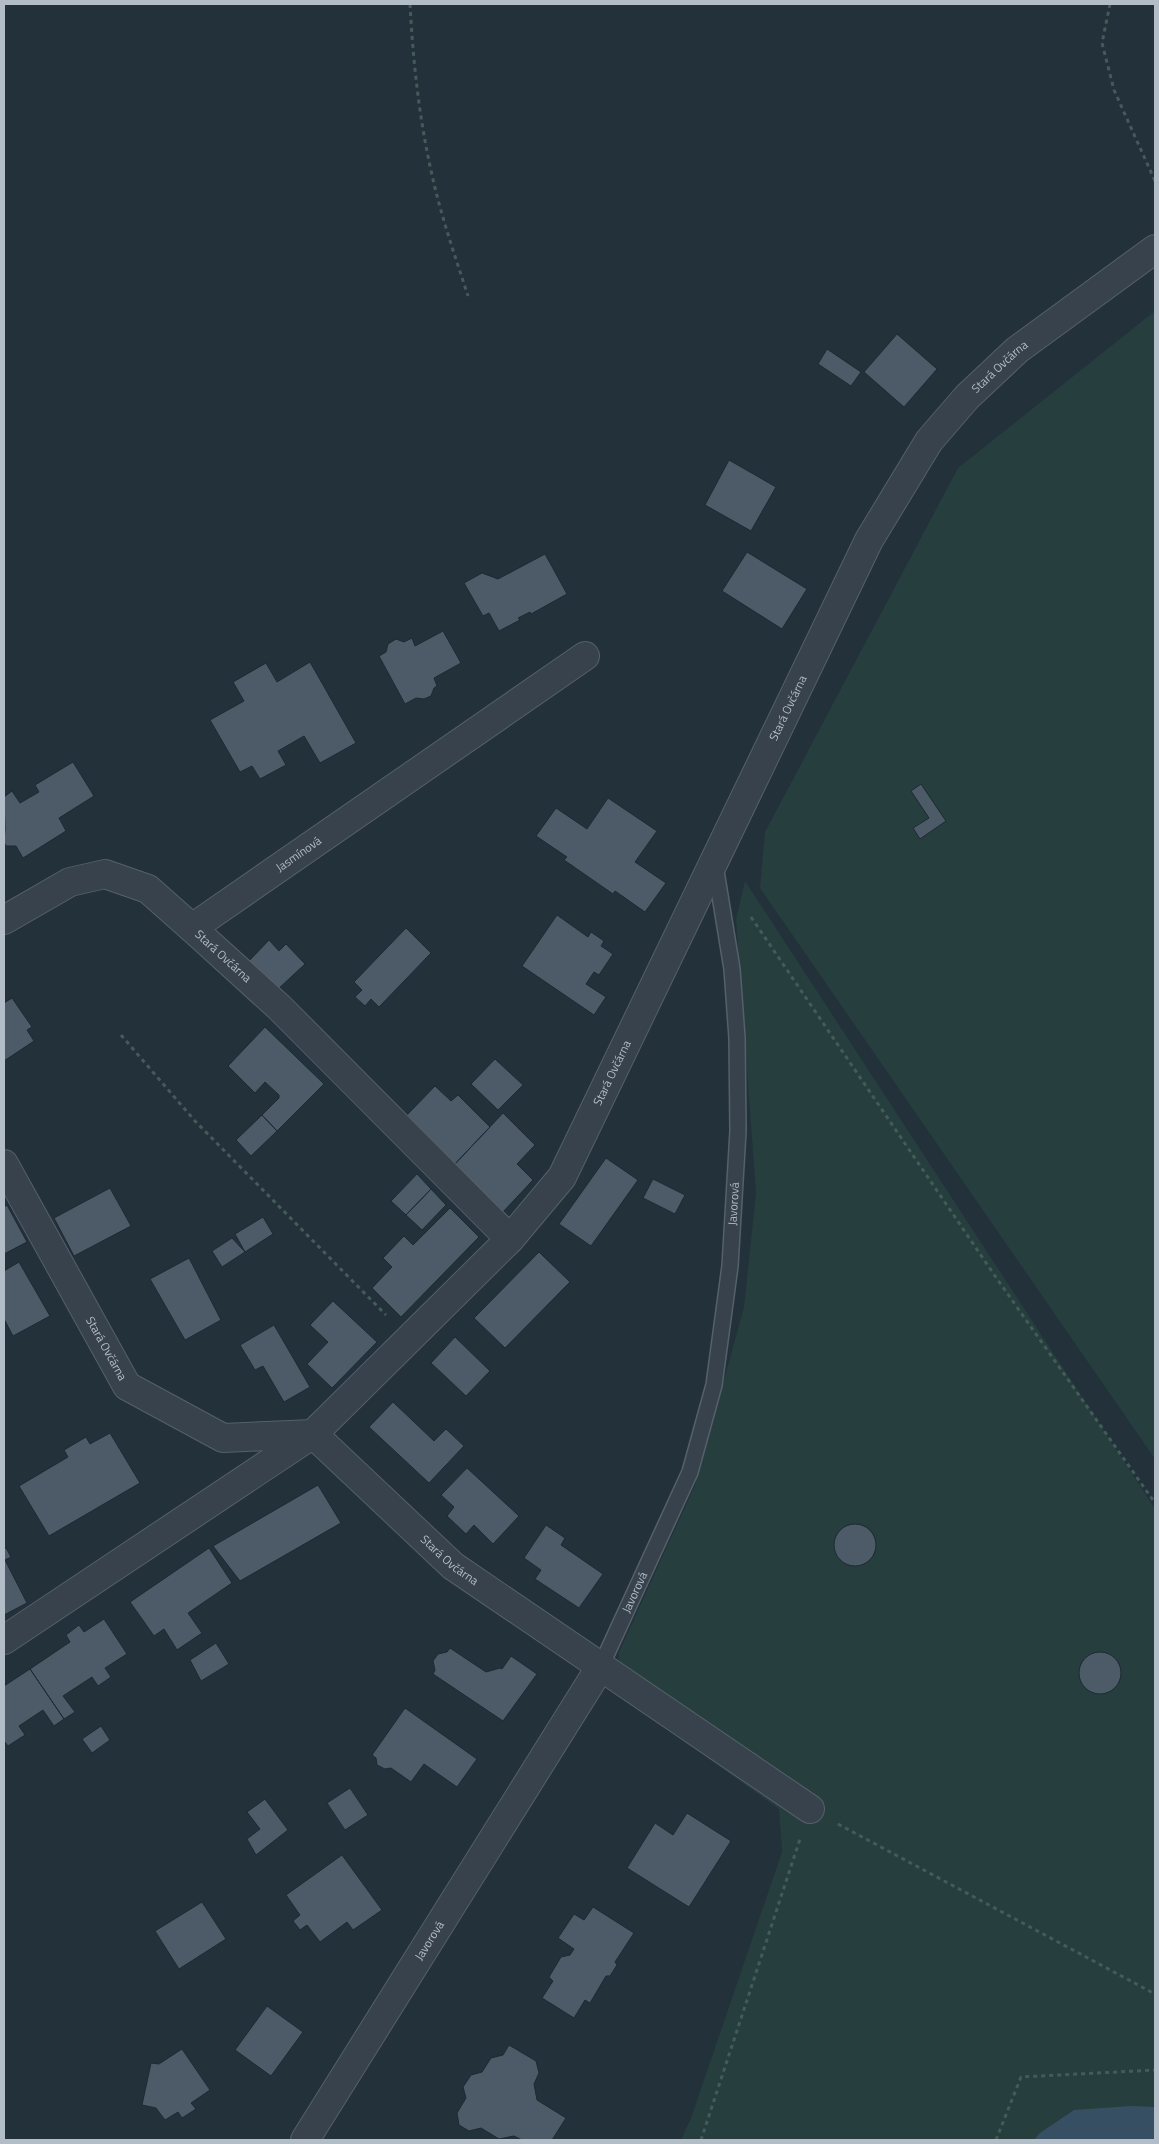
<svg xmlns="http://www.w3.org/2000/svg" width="1159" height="2144" font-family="'Titillium Web',sans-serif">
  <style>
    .green { fill: #263e3d }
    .water { fill: #374f62 }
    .building { fill: #4c5b67; stroke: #1e2933 }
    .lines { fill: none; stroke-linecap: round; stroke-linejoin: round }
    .service-casing { stroke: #55606a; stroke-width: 18 }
    .minor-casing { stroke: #55606a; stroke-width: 30 }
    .path { stroke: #455b5a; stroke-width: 3; stroke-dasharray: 4 4; stroke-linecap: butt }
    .service { stroke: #37424c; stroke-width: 15 }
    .minor { stroke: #37424c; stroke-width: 28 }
    .labels { text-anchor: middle; stroke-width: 4; stroke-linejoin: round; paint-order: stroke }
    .street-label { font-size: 12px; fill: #b2bdc7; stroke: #1c2730 }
  </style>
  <rect width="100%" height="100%" fill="#23313b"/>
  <path class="green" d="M1155 311V1459L760 888 765 832 958 468Z
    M745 881 1155 1509V2140H681L691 2118 782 1852 779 1809 618 1694 619 1652 695 1485 744 1307 756 1193 736 919Z"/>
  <path class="water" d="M1131 2106 1155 2107V2140H1034L1040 2133 1074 2110Z"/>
  <path class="building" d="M897 334 937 369 904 407 864 372Z
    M827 349 861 372 851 386 818 364Z
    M729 460 776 487 751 531 705 505Z
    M747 552 807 589 782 629 722 591Z
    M545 554 567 594 531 614 530 612 518 618 520 620 499 631 489 613 483 616 464 583 482 573 498 579Z
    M443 631 461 663 434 678 437 686 434 688 431 696 424 699 416 698 405 704 379 656 386 652 388 644 396 639 404 642 412 638 415 646Z
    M310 662 356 743 320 763 304 736 278 751 286 765 260 779 252 766 240 772 210 720 244 701 233 682 266 663 277 682Z
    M73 762 94 796 59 818 66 831 23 858 16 846H6L4 842 5 829 4 797 12 791 20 803 39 792 35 785Z
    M921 784 946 821 920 839 913 828 929 818 911 791Z
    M608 798 657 831 635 862 666 883 645 912 615 891 613 894 564 860 567 857 536 836 556 808 587 829Z
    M557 915 588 937 591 932 604 941 601 946 613 954 599 975 594 972 586 984 606 997 594 1015 522 966Z
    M406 928 431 953 379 1007 371 999 365 1006 355 997 362 990 354 982Z
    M269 940 279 951 286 944 305 964 276 991 248 962Z
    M12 998 32 1027 27 1030 34 1041 4 1061V1003Z
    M265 1027 324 1084 277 1131 262 1115 279 1098V1095L265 1082 255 1093 228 1066Z
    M495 1059 523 1085 498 1110 471 1084Z
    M435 1086 451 1101 458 1095 490 1127 454 1165 405 1117Z
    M503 1113 535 1145 517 1164 533 1180 502 1213 454 1165Z
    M262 1115 277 1131 251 1156 236 1140Z
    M606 1158 638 1180 591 1246 559 1224Z
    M417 1174 431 1189 406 1215 391 1201Z
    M653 1179 685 1195 675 1214 643 1198Z
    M110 1188 131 1226 74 1256 54 1218Z
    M431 1189 446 1205 422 1230 406 1215Z
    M7 1205 27 1242 4 1254V1207Z
    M450 1208 479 1237 401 1317 372 1288 392 1267 383 1258 404 1236 413 1245Z
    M263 1217 273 1234 245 1252 235 1234Z
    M232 1238 245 1252 222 1267 212 1251Z
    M539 1252 570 1282 505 1348 474 1318Z
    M189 1258 221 1320 185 1340 150 1279Z
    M19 1262 50 1316 13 1336 4 1319V1271Z
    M333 1301 377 1342 332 1388 307 1364 328 1342 310 1325Z
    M274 1325 310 1387 284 1402 263 1366 255 1370 240 1345Z
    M455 1337 490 1371 466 1396 431 1363Z
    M393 1402 434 1441 446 1429 464 1446 429 1483 369 1427Z
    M110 1433 140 1483 49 1536 19 1486 68 1457 64 1450 86 1437 90 1444Z
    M467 1468 519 1516 493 1544 474 1525 466 1534 447 1516 454 1507 441 1495Z
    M318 1485 341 1523 240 1581 213 1546Z
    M834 1545a21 21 0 1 1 42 0a21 21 0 1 1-42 0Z
    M546 1525 565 1538 561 1545 603 1574 579 1608 535 1579 541 1570 524 1558Z
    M6 1548 11 1557 5 1560 27 1603 4 1615V1549Z
    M209 1548 232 1583 188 1613 202 1633 177 1650 164 1629 154 1636 130 1602Z
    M104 1619 127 1654 105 1668 111 1677 98 1686 92 1677 63 1696 75 1712 64 1719 30 1669 70 1642 66 1635 79 1625 84 1632Z
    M216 1643 229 1664 201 1681 190 1660Z
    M450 1648 486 1672 500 1668 502 1669 511 1656 537 1674 503 1721 433 1674 435 1670 433 1661 438 1654 447 1652Z
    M1079 1673a21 21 0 1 1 42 0a21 21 0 1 1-42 0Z
    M30 1669 64 1719 54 1726 43 1710 19 1726 25 1735 8 1746 4 1741V1686Z
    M405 1708 477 1759 457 1787 424 1764 411 1782 391 1768 385 1769 377 1765 376 1758 372 1755Z
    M101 1726 110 1740 92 1753 82 1739Z
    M350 1788 368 1815 345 1830 327 1803Z
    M265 1799 288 1830 256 1855 247 1839 260 1829 247 1812Z
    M687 1813 731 1841 689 1907 627 1868 655 1823 673 1835Z
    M342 1855 382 1910 353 1930 347 1922 320 1942 307 1925 300 1930 293 1921 300 1915 286 1895Z
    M202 1902 226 1939 179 1969 155 1931Z
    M593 1907 634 1933 615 1962 617 1965 610 1976H606L590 2003 585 2000 574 2018 542 1998 553 1981 549 1977 561 1957 570 1955 574 1949 558 1938 574 1914 584 1920Z
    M267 2006 303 2032 271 2076 235 2050Z
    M509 2045 536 2061 539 2073 534 2084 537 2100 566 2118 552 2140H522L514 2136 499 2139 481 2128 469 2131 459 2125 457 2113 466 2098 463 2087 471 2075 482 2072 491 2058 503 2055Z
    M182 2049 210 2090 191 2103 196 2109 182 2118 178 2112 165 2120 156 2108 142 2105 151 2063 159 2064Z"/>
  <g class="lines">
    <g class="service-casing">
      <g id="service">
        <path id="s1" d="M601 1666 690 1472 714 1385 730 1266 738 1131 737 1038 732 969 715 865"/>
      </g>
    </g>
    <g class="minor-casing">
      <g id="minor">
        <path id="s2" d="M4 920 70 882 105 874 148 889 192 928 585 656"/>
        <path id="s3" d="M192 928 279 1007 510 1239"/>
        <path id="s4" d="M4 1164 127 1386 223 1438 313 1434 453 1566 810 1809"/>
        <path id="s5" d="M4 1640 313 1434 510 1239 562 1177 869 540 929 441 967 397 1017 350 1155 249"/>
        <path id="s6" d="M305 2140 601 1666"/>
      </g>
    </g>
    <path class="path" d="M410 4C413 61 419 118 432 175 441 216 455 256 468 296
      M1110 4 1102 43 1114 90 1155 181
      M751 917 995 1276 1155 1503
      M121 1035 195 1121 386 1315
      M838 1824 1155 1994
      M701 2140 800 1839
      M996 2140 1021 2077 1155 2070"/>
    <use href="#service" class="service"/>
    <use href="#minor" class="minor"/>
  </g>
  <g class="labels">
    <g class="street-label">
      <text dy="4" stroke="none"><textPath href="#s5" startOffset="1655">Stará Ovčárna</textPath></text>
      <text dy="4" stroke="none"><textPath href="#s5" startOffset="1250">Stará Ovčárna</textPath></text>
      <text dy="4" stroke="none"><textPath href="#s2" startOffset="346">Jasmínová</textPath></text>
      <text dy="4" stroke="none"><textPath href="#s3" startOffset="42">Stará Ovčárna</textPath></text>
      <text dy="4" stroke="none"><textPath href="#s5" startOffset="845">Stará Ovčárna</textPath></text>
      <text dy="4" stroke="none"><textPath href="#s1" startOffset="486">Javorová</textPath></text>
      <text dy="4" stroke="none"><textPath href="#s4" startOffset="211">Stará Ovčárna</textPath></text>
      <text dy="4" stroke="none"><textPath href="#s4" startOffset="639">Stará Ovčárna</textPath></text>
      <text dy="4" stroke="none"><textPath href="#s1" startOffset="81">Javorová</textPath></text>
      <text dy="4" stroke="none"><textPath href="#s6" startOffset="235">Javorová</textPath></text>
    </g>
  </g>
  <rect width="1159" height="2144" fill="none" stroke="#b2bdc7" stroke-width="10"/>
</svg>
